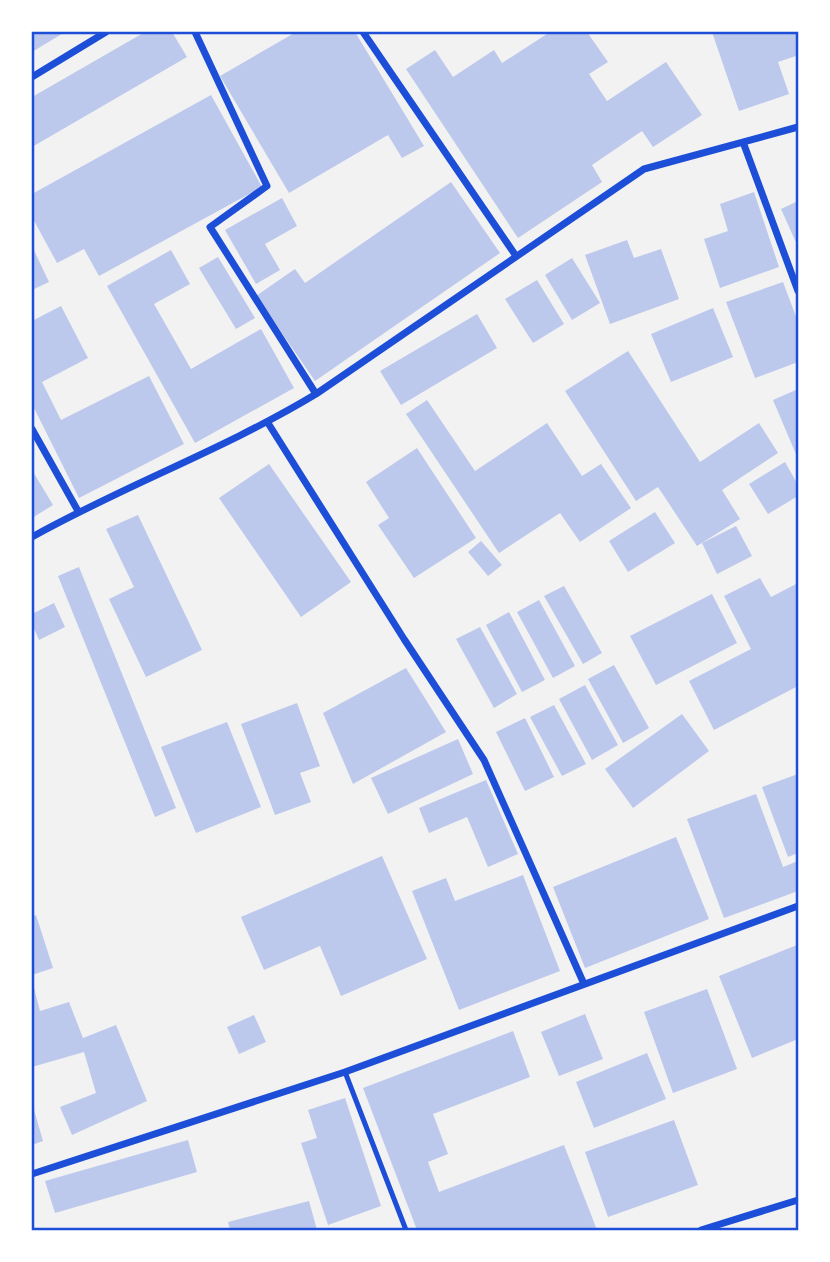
<svg xmlns="http://www.w3.org/2000/svg" width="830" height="1262" font-family="'Exo 2',sans-serif">
  <style>
    .building { fill: #bdc9ec }
    .lines { fill: none; stroke-linecap: round; stroke-linejoin: round }
    .service { stroke: #1d4ed8; stroke-width: 5 }
    .minor { stroke: #1d4ed8; stroke-width: 7 }
    .neatline { fill: none; stroke: #1d4ed8; stroke-width: 2.5 }
  </style>
  <rect width="100%" height="100%" fill="#f2f2f2"/>
  <path class="building" d="M32 32H65L32 52Z
    M145 32H172L187 57 32 147V97Z
    M296 32H355L424 146 402 158 388 135 289 193 220 76Z
    M550 32H587L608 62 589 74 607 101 666 62 702 115 653 147 642 131 592 165 602 182 518 238 406 69 435 50 453 77 494 50 502 63Z
    M712 32H798V63L796 56 778 62 789 94 739 111Z
    M211 95 262 187 99 276 84 249 57 263 32 217V194Z
    M451 182 500 253 315 381 256 296 295 269 305 283Z
    M754 192 779 267 720 288 704 239 728 231 720 204Z
    M282 198 297 226 265 244 280 270 256 284 225 230Z
    M798 201V247L781 209Z
    M627 240 634 258 661 249 679 299 610 324 585 255Z
    M32 246 49 282 32 290Z
    M171 250 190 284 154 304 191 369 261 329 294 388 195 443 107 286Z
    M218 257 255 318 236 329 199 268Z
    M572 258 600 303 572 320 545 275Z
    M537 280 564 324 533 343 505 299Z
    M783 282 798 322V362L755 378 726 302Z
    M61 306 88 358 42 382 61 420 149 376 184 444 79 498 32 404V321Z
    M713 308 733 357 671 382 651 334Z
    M477 314 497 348 401 405 380 371Z
    M628 351 700 462 759 423 778 453 722 490 740 519 697 546 658 487 636 501 565 391Z
    M798 389V459L773 400Z
    M427 400 475 471 547 423 582 476 601 464 631 508 580 542 560 513 499 553 406 414Z
    M417 448 476 538 414 578 378 525 389 518 366 482Z
    M785 462 798 485V496L768 514 749 484Z
    M269 464 351 582 301 617 219 498Z
    M32 470 53 505 32 518Z
    M655 512 675 543 628 572 609 541Z
    M138 515 202 650 146 677 109 599 134 587 106 529Z
    M736 526 752 556 717 574 702 543Z
    M481 541 502 565 488 576 468 552Z
    M79 567 176 808 155 817 58 576Z
    M760 578 771 597 798 583V686L714 730 689 681 751 649 724 596Z
    M564 586 602 653 583 664 544 596Z
    M712 594 737 643 656 685 630 636Z
    M539 600 575 666 553 678 517 612Z
    M54 603 65 627 39 640 32 624V614Z
    M509 612 545 680 522 692 486 625Z
    M480 627 517 694 494 708 456 639Z
    M614 665 649 728 623 743 588 679Z
    M406 668 446 732 353 784 323 713Z
    M585 685 618 745 592 760 559 699Z
    M297 703 320 766 300 773 311 802 275 815 241 724Z
    M554 705 586 764 562 776 530 717Z
    M682 714 709 751 633 808 605 769Z
    M525 718 554 777 525 791 496 732Z
    M227 722 261 807 196 833 161 747Z
    M458 739 473 774 388 814 371 778Z
    M798 774V853L788 857 762 787Z
    M486 780 518 854 488 867 467 817 429 833 419 808Z
    M756 794 783 867 798 861V891L724 918 687 819Z
    M676 837 709 919 585 968 553 887Z
    M382 856 427 959 341 996 320 946 264 970 241 917Z
    M523 875 560 971 459 1010 412 891 446 878 455 901Z
    M36 915 53 968 32 975V917Z
    M797 945 798 950V1039L752 1058 719 976Z
    M32 980 40 1011 69 1002 83 1038 116 1025 147 1101 72 1135 60 1107 96 1093 84 1052 32 1067Z
    M707 989 737 1069 673 1093 644 1012Z
    M585 1014 603 1059 559 1076 541 1032Z
    M254 1015 266 1042 239 1054 227 1027Z
    M513 1031 530 1077 433 1114 448 1154 428 1162 439 1192 564 1145 597 1230H417L363 1088Z
    M647 1053 666 1099 594 1128 576 1082Z
    M345 1098 381 1206 328 1225 301 1143 317 1138 308 1110Z
    M32 1103 43 1141 32 1145Z
    M674 1120 698 1185 608 1217 585 1152Z
    M188 1140 197 1172 55 1213 45 1181Z
    M309 1201 317 1230H230L228 1222Z"/>
  <g class="lines">
    <path class="service" d="M345 1072 406 1230"/>
    <path class="minor" d="M195 32 267 186 210 227 316 394
      M363 32 516 256
      M32 77 106 32
      M743 142 798 291
      M268 423 404 639 484 760 584 984
      M32 429 78 511
      M32 537C125 485 225 449 316 394L644 169 798 127
      M32 1174 345 1072 798 906
      M701 1230 798 1200"/>
  </g>
  <rect width="830" height="1262" fill="none" stroke="#ffffff" stroke-width="66"/>
  <rect x="33" y="33" width="764" height="1196" class="neatline"/>
</svg>
